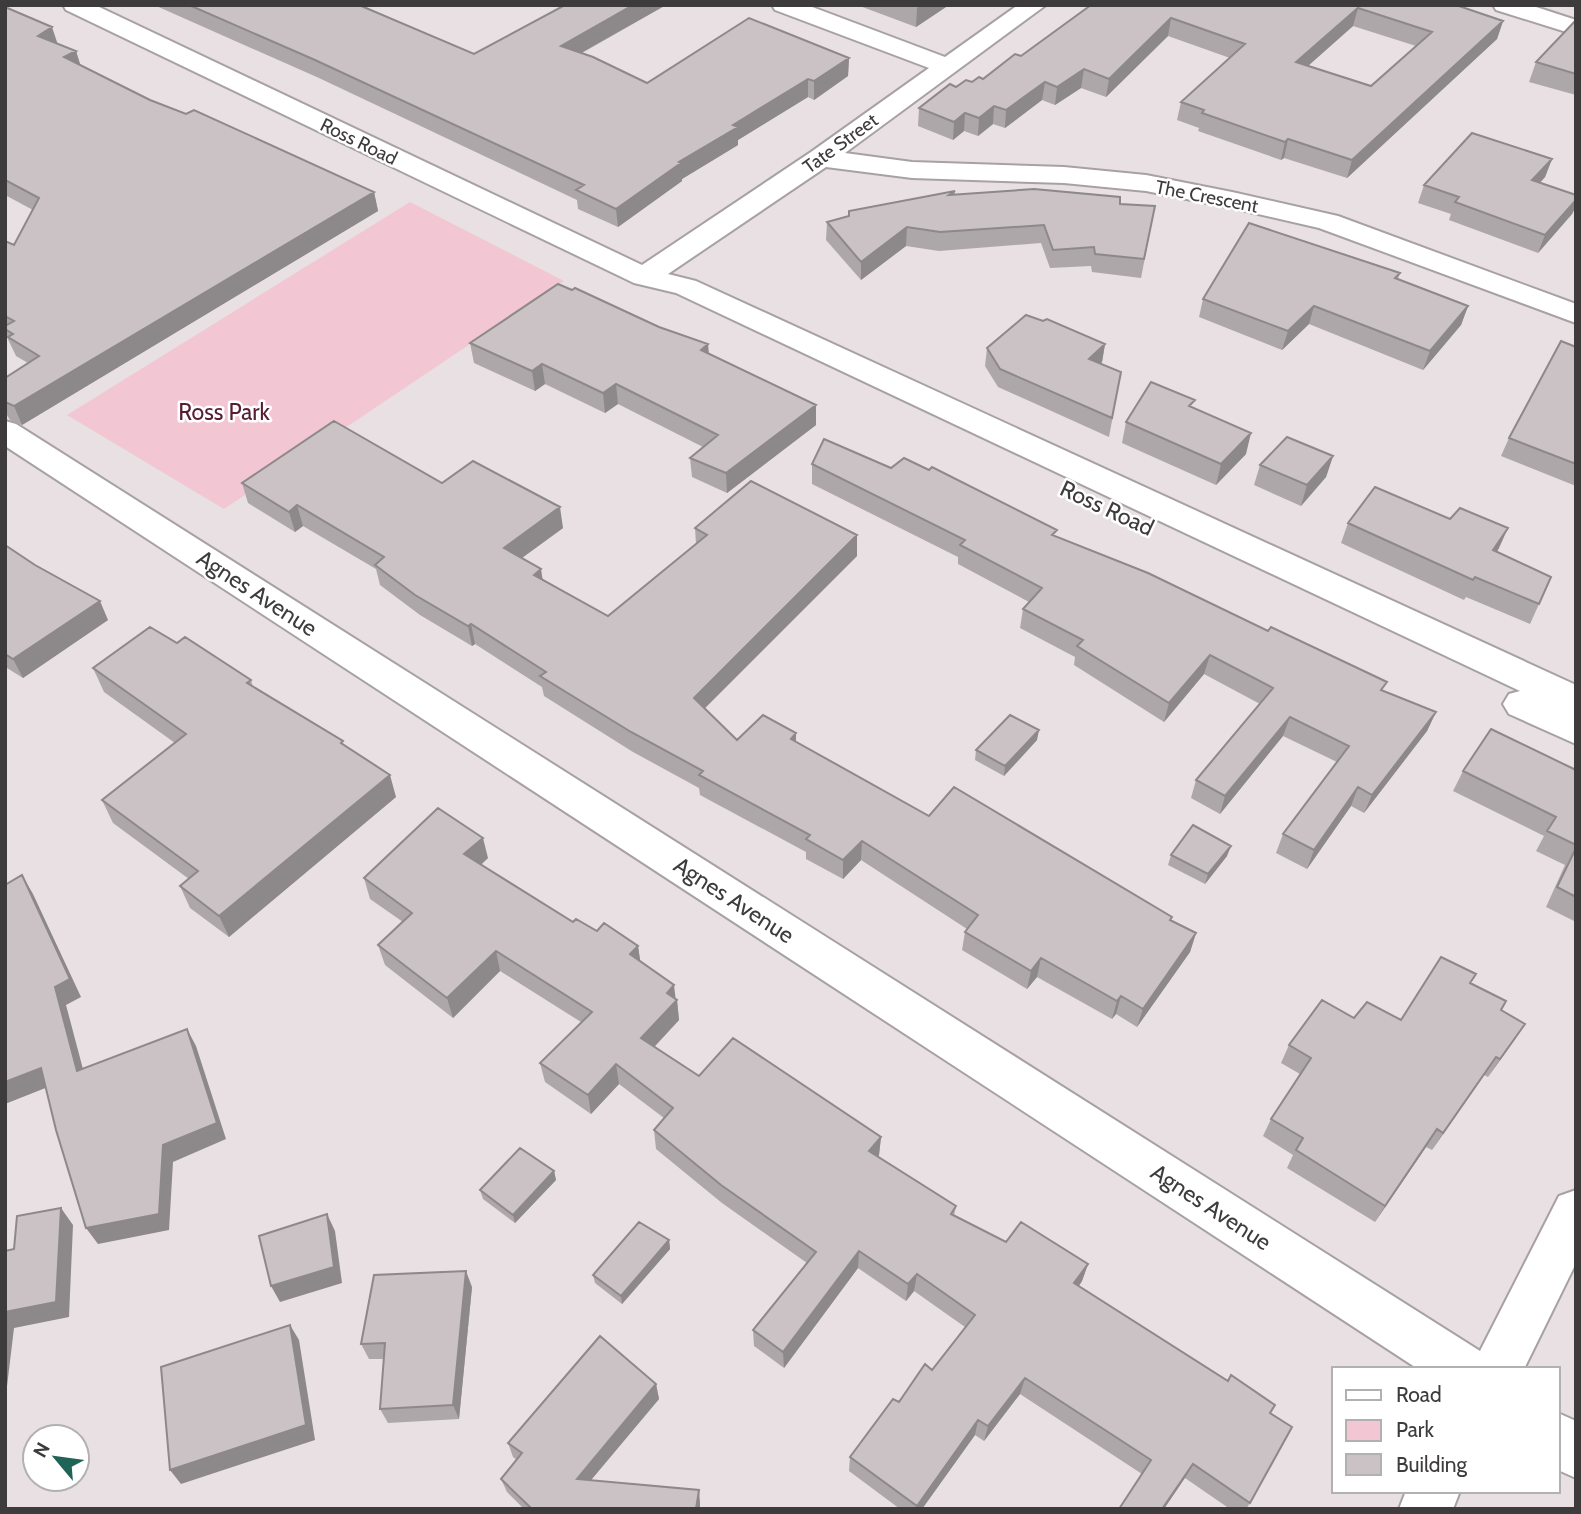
<svg xmlns="http://www.w3.org/2000/svg" width="1581" height="1514" font-family="Cabin,sans-serif">
  <style>
    .green { fill: #f2c6d2 }
    .lines { fill: none; stroke-linecap: round; stroke-linejoin: round }
    .minor-casing { stroke: #a8a1a3; stroke-width: 4 }
    .minor { fill: #fff; fill-rule: evenodd }
    .wall { fill: #aea7a9; fill-rule: evenodd }
    .shaded-wall { fill: #8d8889 }
    .building { fill: #cac2c4; stroke: #8d8889; stroke-width: 2; fill-rule: evenodd }
    .labels { text-anchor: middle; stroke-width: 5; stroke-linejoin: round; paint-order: stroke }
    .far-street-label { font-size: 19px; fill: #3e3b3c; stroke: #fff }
    .park-label { font-size: 23px; fill: #571d33; stroke: #fff }
    .street-label { font-size: 23px; fill: #3e3b3c; stroke: #fff }
  </style>
  <rect width="100%" height="100%" fill="#e8e0e2"/>
  <path class="green" d="M410 202 564 281 224 509 67 415Z"/>
  <g class="lines">
    <g class="minor-casing">
      <path id="minor" d="M63 5H95L642 265 811 152 929 68 775 10 772 5H807L945 57 1018 5H1046L845 153 912 162 1064 167 1146 175 1232 192 1338 216 1576 304V323L1319 228 1232 208 1146 191 1064 183 912 178 826 167 668 274 696 281 1576 685V744L1509 714 1503 704 1509 694 1520 691 676 293 634 283 66 10Z
        M1493 5H1530L1576 20V35L1496 10Z
        M5 421 16 424 1480 1351 1559 1196 1576 1190V1263L1524 1369H1418L5 446Z
        M1558 1413 1576 1421V1478L1558 1470Z
        M1406 1491H1460L1453 1509H1399Z"/>
    </g>
    <use href="#minor" class="minor"/>
  </g>
  <path class="wall" d="M154 5H361L474 54 666 5 582 53 647 83 849 58 848 76 814 100 808 97 738 140V145L682 179V181L618 227 578 209 577 200 319 78Z
    M857 5H949L916 27Z
    M1091 5H1456L1503 21 1497 39 1347 178 1284 158 1281 160 1198 131 1199 128 1177 120 1181 102 1230 58 1168 36 1106 97 1081 88 1055 105 1042 100 1005 128 993 124 978 136 964 131 953 140 918 126 919 108 956 87 983 79 1021 56ZM1353 26 1416 46 1371 86 1308 66Z
    M5 7 58 44 76 51 80 65 150 100 374 192 378 211 22 425 10 420 5 412V378L28 363 16 356 5 333V241L14 245 33 210 5 195Z
    M1576 20V95L1529 82 1536 62Z
    M1552 159 1545 177 1540 183 1576 195V206L1572 214 1538 253 1449 220 1451 214 1418 203 1424 185Z
    M955 191V195L1155 206 1141 278 1092 272 1091 266 1050 268 1041 243 939 251 906 246 861 280 826 240 827 222Z
    M1400 273 1398 279 1468 306 1461 325 1423 370 1309 324 1282 350 1199 317 1203 299Z
    M659 327 708 344 709 354 816 425 727 493 692 477 690 458 703 447 618 404 605 413 545 384 535 391 474 363 470 343Z
    M1105 344 1102 362 1100 364 1121 372 1109 437 998 387 985 366 987 348Z
    M1576 347V486L1501 456 1509 438Z
    M1194 407 1246 454 1216 485 1122 443 1126 422Z
    M1333 456 1326 477 1301 506 1254 485 1260 465Z
    M812 464 891 468 1056 536 1384 691 1436 712 1427 731 1364 813 1351 806 1307 869 1276 853 1283 834 1337 762 1283 736 1220 814 1191 798 1196 780 1260 704 1204 674 1164 722 1074 665 1075 657 1020 628 1023 609 1029 602 958 564V557L812 484Z
    M242 483H442L563 528 522 558 543 579 608 616 696 544 695 528 857 556 705 708 737 740 796 743 929 816 1172 917 1171 921 1196 933 1190 952 1137 1027 1116 1014 1112 1019 1037 977 1027 989 962 950 965 932 967 929 861 860 843 879 806 859V852L700 795 699 788 633 752 544 696 542 687 475 644 472 646 420 615 380 585 376 569 303 526 295 532 248 503Z
    M1348 523 1499 548 1497 552 1539 604 1530 624 1466 597 1464 600 1341 543Z
    M5 545 108 620 23 678 7 668 5 670Z
    M177 643 251 680 253 687 344 745 396 797 229 937 190 908 180 886 189 879 113 823 102 800 175 743 104 692 93 668Z
    M1037 740 1004 776 975 760 976 750Z
    M1576 770V922L1546 907 1565 865 1536 851 1544 836 1453 791 1463 771Z
    M1171 855 1227 856 1205 884 1168 865Z
    M488 858 481 865 573 922 638 946 640 961 677 1000 679 1020 654 1047 699 1076 881 1137 879 1155 878 1157 956 1206 954 1216 1006 1242 1088 1264 1082 1281 1079 1286 1270 1413 1250 1503 1246 1509H1230L1185 1478 1142 1474 1020 1394 984 1441 975 1435 922 1509H900L849 1471 850 1457 899 1402 932 1370 965 1327 914 1291 906 1301 858 1268 784 1368 754 1346 753 1330 807 1263 722 1203 656 1149 654 1130 664 1118 619 1084 591 1114 545 1082 540 1063 581 1022 500 971 453 1018 385 965 378 945 403 922 370 899 364 878Z
    M1476 974 1470 983 1501 1010 1513 1042 1488 1077 1484 1075 1432 1150 1426 1147 1375 1222 1287 1168 1293 1155 1263 1136 1271 1119 1300 1074 1281 1063 1289 1045 1354 1018 1401 1020Z
    M554 1171 556 1180 515 1223 483 1199 480 1190Z
    M669 1240 670 1249 622 1304 595 1283 593 1275Z
    M472 1287 459 1419 388 1423 380 1409 384 1359H369L361 1344Z
    M656 1384 659 1399 591 1480 700 1503V1509H524L507 1492 501 1479 517 1460 513 1457 508 1443Z"/>
  <path class="shaded-wall" d="M633 5H666L563 63 561 46Z
    M921 5H949L916 27 917 8Z
    M1358 8 1353 26 1292 80 1296 62Z
    M1171 18 1168 36 1106 97 1109 79Z
    M1503 21 1497 39 1347 178 1352 160Z
    M52 27 58 45 38 36Z
    M76 51 82 70 64 57Z
    M849 58 848 76 814 100V81Z
    M1084 69 1081 88 1055 105 1057 87Z
    M808 79V97L738 140V145L682 179V181L618 227 616 209 679 162 733 125Z
    M1045 82 1042 100 1005 128 1006 110Z
    M994 106 993 124 978 136 979 118Z
    M965 113 964 131 953 140 954 122Z
    M1288 139 1284 158 1281 160 1285 142Z
    M1552 159 1545 177 1525 198 1532 180Z
    M374 192 378 211 22 425 14 406Z
    M1576 200V206L1572 214 1538 253 1545 235Z
    M907 227 906 246 861 280V262Z
    M1314 306 1309 324 1282 350 1288 331Z
    M1468 306 1461 325 1423 370 1430 351Z
    M708 344 709 364 701 350Z
    M1105 344 1102 362 1086 378 1089 359Z
    M542 364 545 384 535 391 532 371Z
    M616 384 618 404 605 413 603 393Z
    M816 405V425L727 493 726 473Z
    M1251 433 1246 454 1216 485 1221 464Z
    M1333 456 1326 477 1301 506 1307 485Z
    M297 505 303 526 295 532 289 512Z
    M560 507 563 528 508 568 504 548Z
    M1508 528 1499 548 1484 571 1493 550Z
    M857 535V556L696 717 694 698Z
    M541 569 544 589 534 575Z
    M100 601 108 620 23 678 13 659Z
    M471 624 475 644 472 646 468 626Z
    M1210 655 1204 674 1164 722 1169 703Z
    M1436 712 1427 731 1364 813 1372 795Z
    M1290 717 1283 736 1220 814 1225 796Z
    M1039 730 1037 740 1004 776 1005 766Z
    M796 733V753L791 739Z
    M390 775 396 797 229 937 219 916Z
    M1358 787 1351 806 1307 869 1314 850Z
    M483 838 488 858 469 875 464 854Z
    M862 841 861 860 843 879V860Z
    M1231 846 1227 856 1205 884 1208 874Z
    M22 875 33 894 81 997 66 1005 88 1088 77 1071Z
    M1196 933 1190 952 1137 1027 1143 1009Z
    M638 946 641 966 630 954Z
    M496 951 500 971 453 1018 447 998Z
    M1041 958 1037 977 1027 989 1031 971Z
    M674 985 676 1002 677 1000 679 1020 644 1058 641 1038 667 993Z
    M1121 996 1116 1014 1112 1019 1117 1001Z
    M1525 1024 1513 1042 1488 1077 1500 1059Z
    M187 1029 196 1046 226 1139 173 1162 169 1230 98 1244 86 1228 163 1145Z
    M1496 1057 1484 1075 1432 1150 1443 1133Z
    M616 1064 619 1084 591 1114 588 1095Z
    M41 1068 53 1085 5 1104V1082Z
    M1437 1129 1426 1147 1375 1222 1385 1206Z
    M881 1137 879 1155 868 1169 869 1151Z
    M554 1171 556 1180 515 1223 513 1215Z
    M61 1208 73 1225 69 1317 14 1328 5 1403V1312Z
    M327 1214 335 1231 342 1283 280 1302 271 1286Z
    M669 1240 670 1249 622 1304 621 1296Z
    M859 1251 858 1268 784 1368 783 1352Z
    M1088 1264 1082 1281 1069 1300 1074 1283Z
    M466 1271 472 1287 459 1419 453 1405Z
    M917 1274 914 1291 906 1301 908 1284Z
    M290 1325 299 1340 315 1440 181 1484 170 1470Z
    M1025 1378 1020 1394 984 1441 988 1426Z
    M656 1384 659 1399 581 1492 577 1479Z
    M978 1420 975 1435 922 1509H917V1506Z
    M1193 1464 1185 1478 1164 1509H1162Z
    M699 1490 700 1503V1509H696Z"/>
  <path class="building" d="M189 5H359L474 54 565 5H633L561 46 593 57 647 83 749 18 849 58 814 81 808 79 733 125 738 127 679 162 681 163 616 209 576 190 584 185 315 60Z
    M1091 5H1456L1503 21 1352 160 1288 139 1285 142 1202 113 1204 110 1181 102 1245 44 1171 18 1109 79 1084 69 1057 87 1045 82 1006 110 994 106 979 118 965 113 954 122 919 108 950 84 956 87 966 80 972 82 979 77 983 79 1015 54 1021 56ZM1358 8 1432 32 1371 86 1296 62Z
    M5 7 52 27 38 36 76 51 64 57 150 100 186 114 194 110 374 192 14 406 5 402V378L39 356 8 337 13 334 5 329V326L14 321 5 316V241L14 245 39 198 5 180Z
    M1576 20V74L1536 62Z
    M1472 133 1552 159 1532 180 1576 195V200L1545 235 1455 202 1459 197 1424 185Z
    M1034 189 1120 197V204L1155 206 1144 259 1095 254 1094 247 1053 250 1044 225 940 232 907 227 861 262 827 222 849 216V211L955 191 949 195Z
    M1249 223 1400 273 1395 278 1468 306 1430 351 1314 306 1288 331 1203 299Z
    M558 284 572 290 575 288 659 327 708 344 701 350 816 405 726 473 690 458 718 435 616 384 603 393 542 364 532 371 470 343Z
    M1026 315 1043 321 1047 319 1105 344 1089 359 1121 372 1112 418 1000 369 987 348Z
    M1561 341 1576 347V464L1509 438Z
    M1151 382 1195 400 1189 406 1251 433 1221 464 1126 422Z
    M334 421 442 483 473 461 560 507 504 548 541 569 534 575 608 616 707 535 695 528 751 481 857 535 694 698 737 740 763 715 796 733 791 739 929 816 954 787 1172 917 1170 920 1196 933 1143 1009 1121 996 1117 1001 1041 958 1031 971 965 932 978 915 862 841 843 860 806 839 810 835 699 775 703 771 631 732 540 676 546 672 471 624 468 626 415 595 375 565 384 557 297 505 289 512 242 483Z
    M1287 437 1333 456 1307 485 1260 465Z
    M824 439 891 468 904 458 929 470 932 467 1057 530 1052 535 1148 573 1268 631 1271 627 1387 682 1381 690 1436 712 1372 795 1358 787 1314 850 1283 834 1349 746 1290 717 1225 796 1196 780 1273 688 1210 655 1169 703 1077 646 1083 640 1023 609 1042 588 960 545 965 540 812 464Z
    M1375 487 1450 519 1460 508 1508 528 1493 550 1551 577 1539 604 1475 577 1473 580 1348 523Z
    M5 545 35 565 100 601 13 659 5 654Z
    M150 627 177 643 185 637 251 680 247 683 343 741 341 743 390 775 219 916 180 886 198 871 102 800 186 734 93 668Z
    M1010 715 1039 730 1005 766 976 750Z
    M1491 729 1576 770V845L1547 831 1556 817 1463 771Z
    M438 808 483 838 464 854 573 922 576 919 597 931 604 923 638 946 630 954 674 985 667 993 677 1000 641 1038 699 1076 733 1038 881 1137 869 1151 956 1206 951 1214 1006 1242 1021 1222 1088 1264 1074 1283 1228 1381 1231 1375 1275 1405 1270 1413 1292 1427 1250 1503 1193 1464 1162 1509H1119L1151 1460 1025 1378 988 1426 978 1420 917 1506 850 1457 893 1399 899 1402 925 1364 932 1370 975 1315 917 1274 908 1284 859 1251 783 1352 753 1330 816 1252 721 1185 654 1130 673 1108 616 1064 588 1095 540 1063 592 1012 496 951 447 998 378 945 412 913 364 878Z
    M1193 825 1231 846 1208 874 1171 855Z
    M1576 848V897L1557 887Z
    M22 875 70 979 55 987 77 1071 187 1029 217 1123 163 1145 159 1214 86 1228 56 1130 41 1068 5 1082V885Z
    M1441 957 1476 974 1470 983 1506 1001 1501 1010 1525 1024 1500 1059 1496 1057 1443 1133 1437 1129 1385 1206 1296 1150 1303 1138 1271 1119 1311 1058 1289 1045 1322 1000 1354 1018 1367 1002 1401 1020Z
    M520 1148 554 1171 513 1215 480 1190Z
    M61 1208 56 1302 5 1312V1251L14 1249 17 1216Z
    M327 1214 334 1267 271 1286 259 1236Z
    M639 1222 669 1240 621 1296 593 1275Z
    M466 1271 453 1405 380 1409 385 1343 361 1344 374 1275Z
    M290 1325 306 1425 170 1470 161 1367Z
    M600 1336 656 1384 577 1479 699 1490 696 1509H532L501 1479 522 1453 508 1443Z"/>
  <g class="labels">
    <g class="far-street-label">
      <text transform="translate(359 141) rotate(26)" y="7">Ross Road</text>
      <text transform="translate(840 143) rotate(-36)" y="7">Tate Street</text>
      <text transform="translate(1207 196) rotate(11)" y="7">The Crescent</text>
    </g>
    <g class="park-label">
      <text x="224" y="420">Ross Park</text>
    </g>
    <g class="street-label">
      <text transform="translate(1107 508) rotate(25)" y="8">Ross Road</text>
      <text transform="translate(257 593) rotate(33)" y="8">Agnes Avenue</text>
      <text transform="translate(734 900) rotate(33)" y="8">Agnes Avenue</text>
      <text transform="translate(1211 1207) rotate(33)" y="8">Agnes Avenue</text>
    </g>
  </g>
  <rect width="1581" height="1514" fill="none" stroke="#3e3b3c" stroke-width="14"/>
  <rect x="1332" y="1367" width="228" height="126" fill="#ffffff" stroke="#b2b1b1" stroke-width="2"/>
  <rect x="1346" y="1390" width="35" height="10" fill="#ffffff" stroke="#b2b1b1" stroke-width="2"/>
  <text x="1396" y="1402" font-size="21" fill="#3e3b3c">Road</text>
  <rect x="1346" y="1420" width="35" height="21" fill="#f2c6d2" stroke="#b2b1b1" stroke-width="2"/>
  <text x="1396" y="1437" font-size="21" fill="#3e3b3c">Park</text>
  <rect x="1346" y="1454" width="35" height="21" fill="#cac2c4" stroke="#b2b1b1" stroke-width="2"/>
  <text x="1396" y="1472" font-size="21" fill="#3e3b3c">Building</text>
  <g transform="translate(56 1458) rotate(299)"><circle r="33" fill="#ffffff" stroke="#b2b1b1" stroke-width="2"/>
  <path d="M0-5L12 26L0 18L-12 26Z" fill="#1f6456"/>
  <text y="-10" font-size="19" font-weight="bold" text-anchor="middle" fill="#3e3b3c">N</text>
  </g>
</svg>
